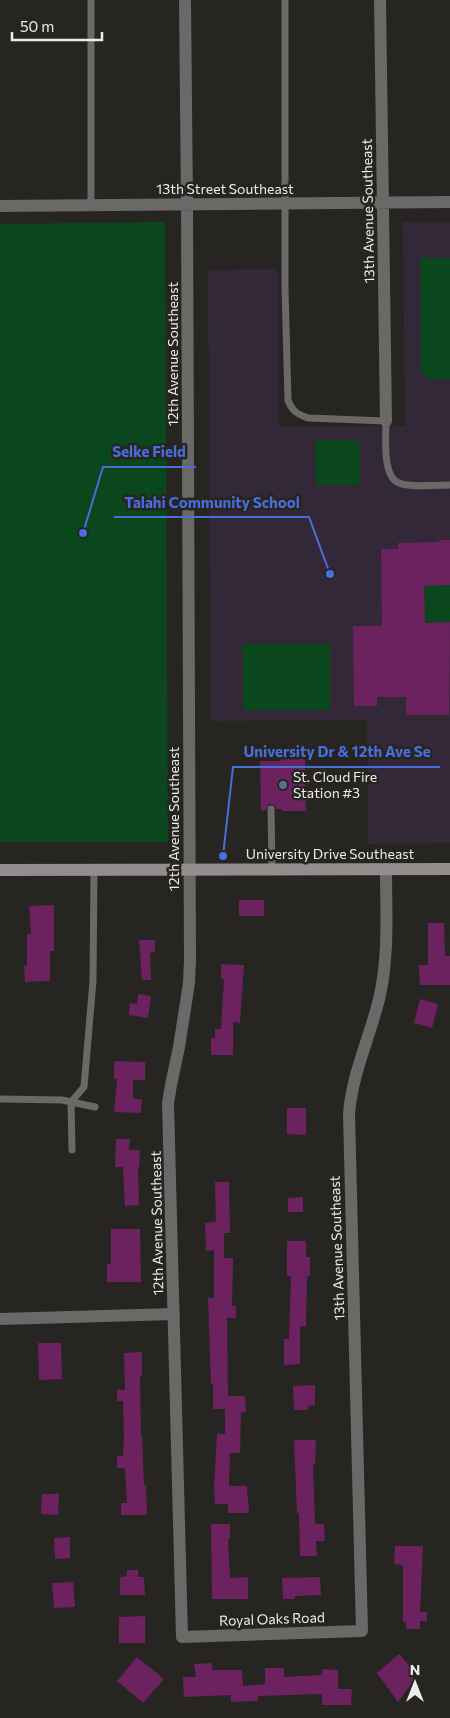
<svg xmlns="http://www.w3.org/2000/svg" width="450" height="1718" font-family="Commissioner,sans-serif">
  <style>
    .education { fill: #332837 }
    .green { fill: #0a471c }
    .building { fill: #6b225f }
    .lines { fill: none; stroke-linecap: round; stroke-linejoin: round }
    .lane { stroke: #6b6868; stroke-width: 7 }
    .street { stroke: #6b6868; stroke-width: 12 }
    .secondary { stroke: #928e8e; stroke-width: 12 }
    .service-dot { fill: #5c6f8a; stroke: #272521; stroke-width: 2 }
    .labels { text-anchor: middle; stroke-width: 5; stroke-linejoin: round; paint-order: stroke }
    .street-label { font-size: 14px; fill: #eeecea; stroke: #272521 }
    .poi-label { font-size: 14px; fill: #eeecea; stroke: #272521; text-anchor: start }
    .leader { fill: none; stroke: #476edc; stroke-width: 2 }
    .callout-dot { fill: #476edc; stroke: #272521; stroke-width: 2 }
    .callout-label { font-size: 15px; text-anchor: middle; font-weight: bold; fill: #476edc; stroke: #272521; stroke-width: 5; stroke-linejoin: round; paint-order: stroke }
  </style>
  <rect width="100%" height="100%" fill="#272521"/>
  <path class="education" d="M403 222H450V843L368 844 367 720 211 721 208 270 278 269 279 427 405 426Z"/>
  <path class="green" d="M165 222 168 842H0V224Z
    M420 258H450V379H429L421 371Z
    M359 440 360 485H316L315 441Z
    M450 585V622L425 623 424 586Z
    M243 644H330V710H243Z"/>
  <path class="building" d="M439 540H450V585L424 586 425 623 450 622 449 715H406V697H377V706H354L353 626H382L381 549H398V543L439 542Z
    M281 752H305L306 811H282V809H276L275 806 271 804 268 805 266 810H261L260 761H281Z
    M239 900H264V916H239Z
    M54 905V951H50V981L25 982 24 966H27V934H31L29 906Z
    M428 923H444L445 956H450V985H420L419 965H428Z
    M139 940H155V952L150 953 151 980H142Z
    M221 964 244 965 240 1023 233 1022V1055H211V1038H215V1029H221L224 979H221Z
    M138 994 151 996 148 1018 129 1015 130 1003 137 1004Z
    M420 999 438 1004 432 1028 414 1023Z
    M114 1061 145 1062V1080H133V1099H142L141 1113 114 1112 117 1079H114Z
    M287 1108H306V1135L287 1134Z
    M116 1139H130L129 1150H140L139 1167H138L139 1205 125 1206 123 1167H115Z
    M215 1182H229L230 1233H224V1258H233L232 1306H236V1318H227L228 1396H245L246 1412H241L240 1453H230L229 1486H247L249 1513H228V1504H215L214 1486 217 1434H225V1409H213V1384H211L208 1298H214V1250L206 1251 205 1223 216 1222Z
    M303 1197V1212H288V1198Z
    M111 1229H140L141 1282H107V1264H111Z
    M287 1241H306V1257H310V1276H307L306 1326H300V1364L284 1365V1339H289L291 1276H287Z
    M38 1343H61L62 1379 39 1380Z
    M142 1352V1375L140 1376 141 1436H142L144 1485H146L147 1515H121V1503H127L125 1468H117V1456H123L124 1437 123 1401H117V1390H125L124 1353Z
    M315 1385V1405L308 1406V1410H294L293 1386Z
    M294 1440H316L315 1464H313L315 1524H324L325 1541H316L317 1556H300L299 1513H297Z
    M42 1494H59L58 1515 41 1514Z
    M211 1524H230V1539H228L230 1578 248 1577V1599H212Z
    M70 1537V1558L55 1559 54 1538Z
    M395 1546H423L420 1612H427V1621H420V1629H406V1622H403V1565L394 1564Z
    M127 1570H138V1577H144L145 1595H120V1577L127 1576Z
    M320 1577 321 1595 295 1596V1599H283L282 1578Z
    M73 1582 75 1607 54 1608 52 1583Z
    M145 1616V1643H119V1617Z
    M399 1654 418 1675 398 1702 377 1673Z
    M137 1657 164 1679 143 1703 117 1681Z
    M212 1663V1670H242L243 1686 265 1684V1668H284V1677L322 1675V1669L338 1670V1689H352L351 1705H322V1694L258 1696V1701L231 1702V1695L184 1697 183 1677H196L194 1664Z"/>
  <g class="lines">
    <path class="lane" d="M91 0V205
      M285 0V288L288 400C292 411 297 414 308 418L386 421C386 437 382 477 399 483 409 488 438 485 450 485
      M271 809 272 869
      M0 1099 62 1100 95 1107
      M72 1150 71 1102 84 1087 93 981 94 869"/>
    <path class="street" d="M185 0 187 204 190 960 189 983 179 1047 171 1085 168 1103 182 1637 362 1631 349 1114C352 1073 371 1035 380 995 389 954 386 911 386 869
      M380 0 386 421
      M0 206 450 202
      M0 1319 174 1314"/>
    <path class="secondary" d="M0 870 450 869"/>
  </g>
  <circle class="service-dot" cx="283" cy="785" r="5"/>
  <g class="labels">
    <g class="street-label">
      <text x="225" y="194">13th Street Southeast</text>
      <text transform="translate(368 211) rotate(-91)" y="5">13th Avenue Southeast</text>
      <text transform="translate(173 354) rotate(-90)" y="5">12th Avenue Southeast</text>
      <text transform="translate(174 819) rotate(-90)" y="5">12th Avenue Southeast</text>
      <text x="330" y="859">University Drive Southeast</text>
      <text transform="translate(157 1223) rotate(-91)" y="5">12th Avenue Southeast</text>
      <text transform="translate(337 1248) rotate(-92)" y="5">13th Avenue Southeast</text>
      <text transform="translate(272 1619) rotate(-2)" y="5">Royal Oaks Road</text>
    </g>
    <g class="poi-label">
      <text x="293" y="782">St. Cloud Fire<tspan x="293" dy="16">Station #3</tspan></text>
    </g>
  </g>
  <path class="leader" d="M83 533L103 467H196M330 574L309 517H114M223 856L233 767H440"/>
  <g class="callout-dot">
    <circle cx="83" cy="533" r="5"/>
    <circle cx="330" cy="574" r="5"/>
    <circle cx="223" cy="856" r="5"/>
  </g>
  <g class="callout-label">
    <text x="149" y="457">Selke Field</text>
    <text x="212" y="508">Talahi Community School</text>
    <text x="337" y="757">University Dr &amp; 12th Ave Se</text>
  </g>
  <g transform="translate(415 1683)" stroke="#272521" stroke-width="4" paint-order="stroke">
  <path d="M0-4L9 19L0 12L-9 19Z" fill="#eeecea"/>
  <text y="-8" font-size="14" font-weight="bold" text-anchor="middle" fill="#eeecea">N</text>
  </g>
  <path d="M12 32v8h90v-8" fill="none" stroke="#eeecea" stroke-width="2.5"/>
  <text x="20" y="32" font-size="15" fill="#eeecea" stroke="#272521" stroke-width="4" paint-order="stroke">50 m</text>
</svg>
